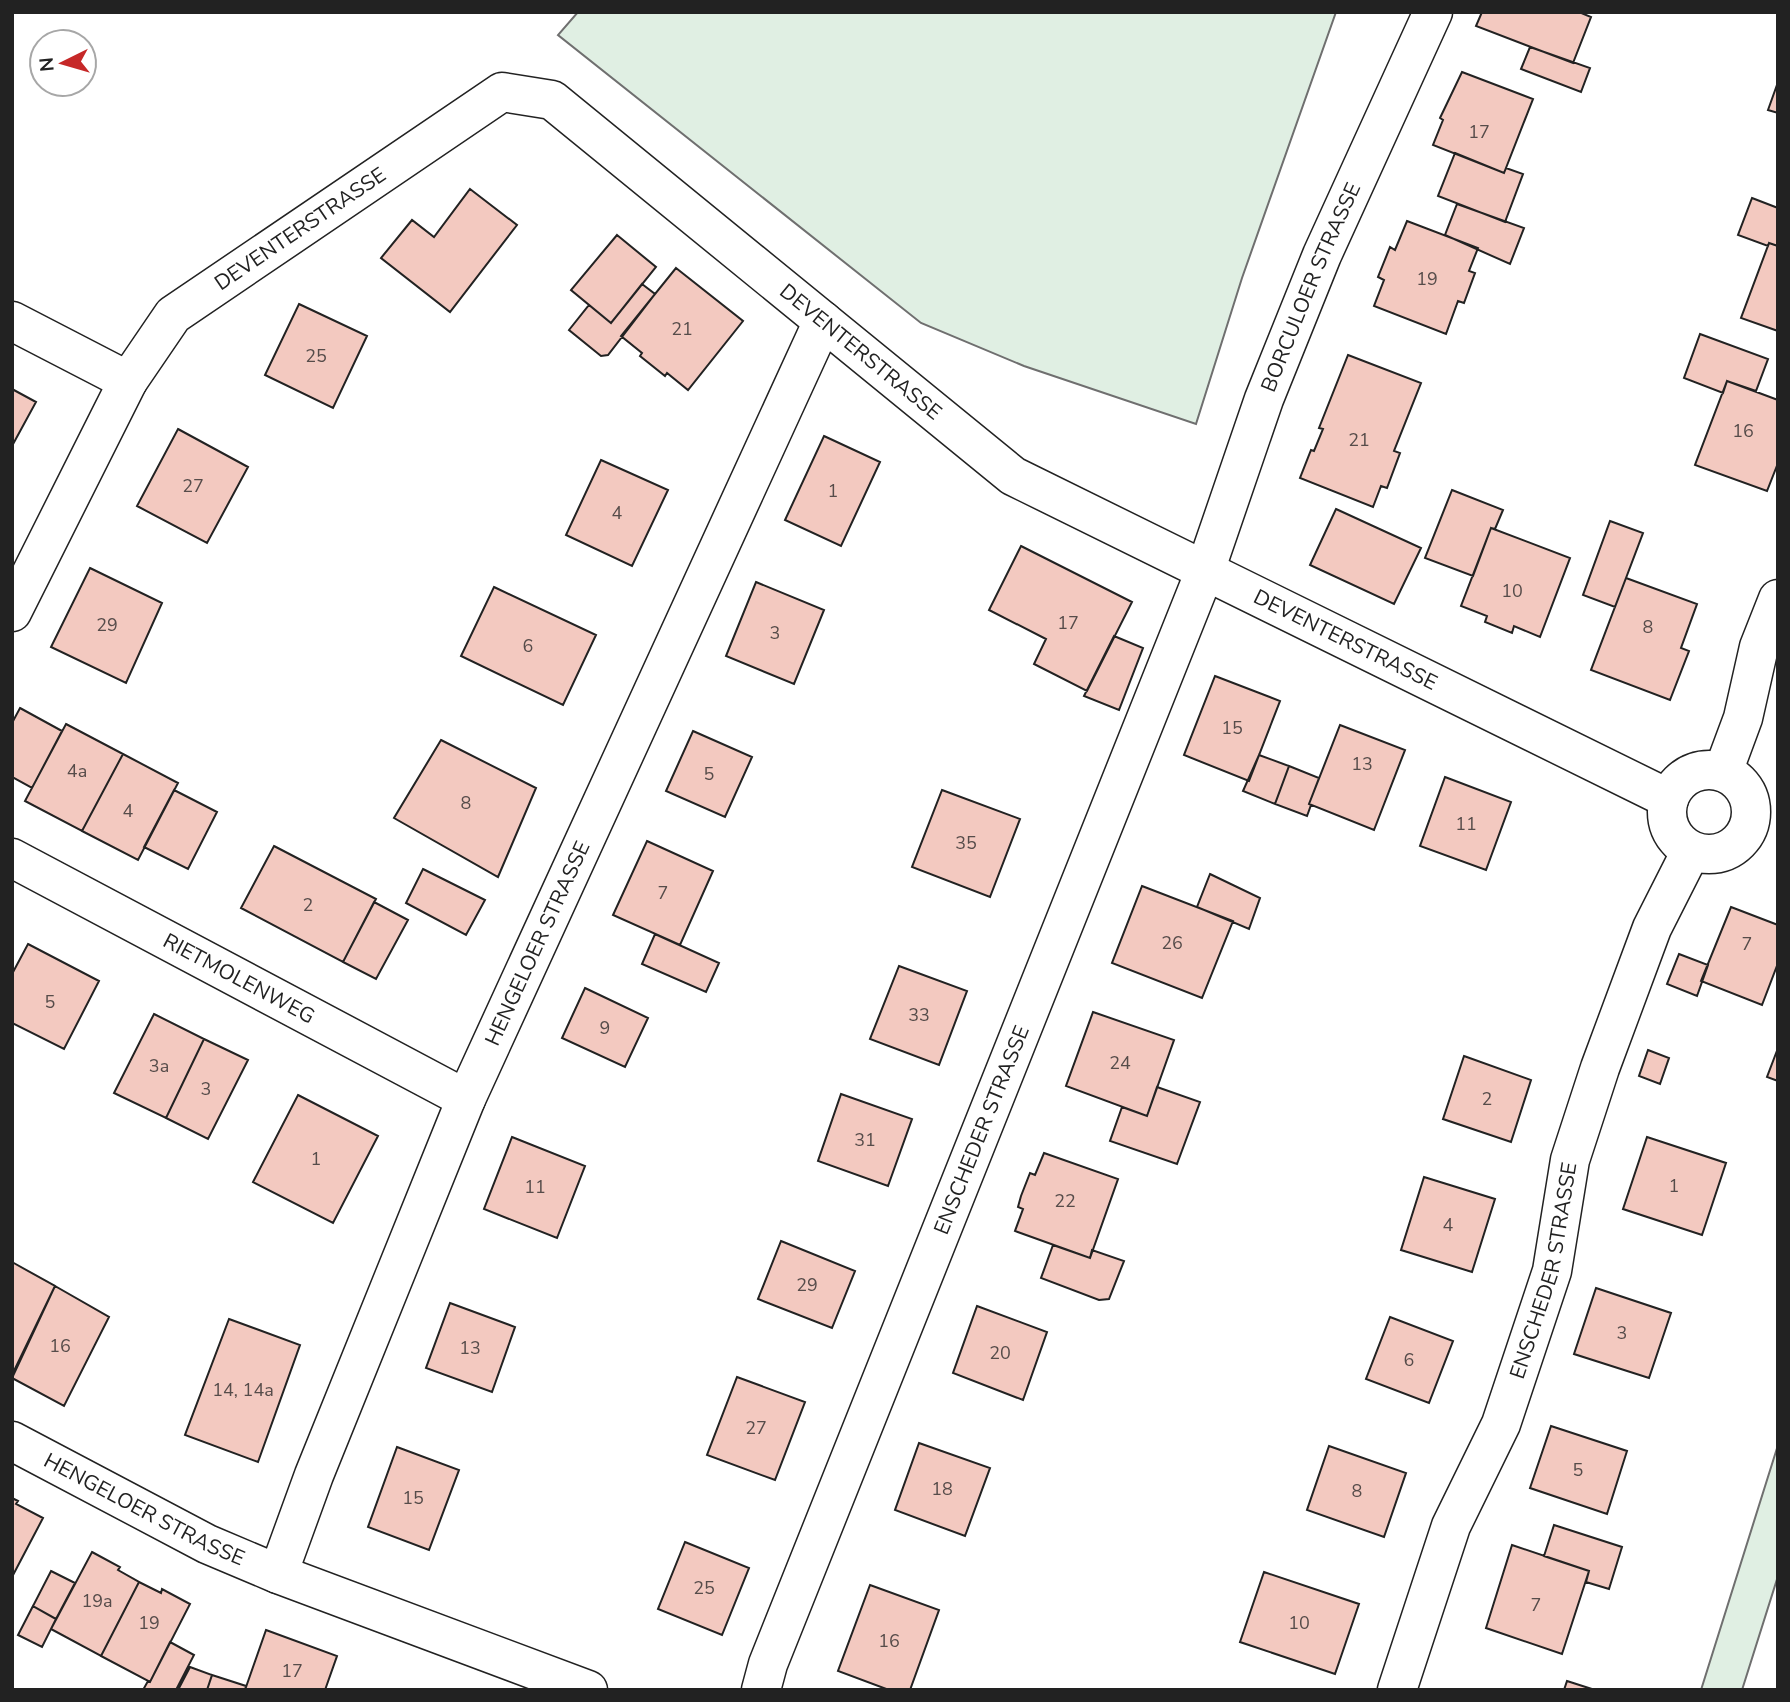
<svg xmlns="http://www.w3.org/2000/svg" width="1790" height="1702" font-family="'Nunito Sans',sans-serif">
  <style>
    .green { fill: #e0efe3; stroke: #6f6f6f; stroke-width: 2 }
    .building { fill: #f3c9c0; stroke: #222; stroke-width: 2 }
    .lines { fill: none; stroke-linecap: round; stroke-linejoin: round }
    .street-casing { stroke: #222; stroke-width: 41 }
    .street { stroke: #fff; stroke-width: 38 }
    .labels { text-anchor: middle; stroke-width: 5; stroke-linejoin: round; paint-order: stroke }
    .number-label { font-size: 18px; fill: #564c4a }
    .street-label { font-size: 21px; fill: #222; stroke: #fff }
  </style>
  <rect width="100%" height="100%" fill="#fff"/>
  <path class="green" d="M578 12H1336L1242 278 1196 424 1024 366 921 323 558 35Z
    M1778 1445V1576L1742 1690H1701Z"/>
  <path class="building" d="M1482 12H1579L1591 17 1573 63 1476 26Z
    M1530 47 1590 68 1581 92 1521 69Z
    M1462 72 1533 99 1504 173 1433 145 1443 120 1440 118Z
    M1778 82V113L1768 110Z
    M1455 153 1504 173 1506 168 1523 174 1505 222 1438 196Z
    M470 189 517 225 450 312 381 258 412 220 434 237Z
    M1752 198 1778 208V246L1769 243 1768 246 1738 235Z
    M1457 204 1524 228 1510 264 1445 235Z
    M1407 221 1478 248 1469 271 1475 273 1464 303 1458 301 1446 334 1374 306 1384 280 1378 277 1390 247 1395 250Z
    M617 235 656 267 611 323 571 290Z
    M1769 243 1778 246V331L1741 318Z
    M676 268 743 321 688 390 667 373 665 376 640 356 642 353 621 336Z
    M642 284 655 294 608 355 601 356 569 330 589 305 611 323Z
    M299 304 367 336 333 408 265 375Z
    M1700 334 1768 359 1756 391 1727 381 1723 393 1684 378Z
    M1348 355 1421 383 1394 451 1400 453 1387 488 1381 486 1373 507 1300 478 1311 450 1314 451 1323 429 1319 428Z
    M1727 381 1778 400V463L1767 491 1695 465Z
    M12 389 36 402 12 446Z
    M178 429 248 467 207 543 137 506Z
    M824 436 880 462 841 546 785 520Z
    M601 460 668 490 632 566 566 535Z
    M1452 490 1503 510 1495 529 1491 528 1473 576 1425 558Z
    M1336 509 1421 548 1394 604 1310 565Z
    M1610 521 1643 533 1615 607 1583 595Z
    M1491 528 1570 558 1540 637 1514 626 1512 633 1485 622 1487 616 1461 606Z
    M1021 546 1132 602 1087 691 1034 664 1046 639 989 610Z
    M90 568 162 603 126 683 51 647Z
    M1626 578 1697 604 1681 648 1689 651 1670 700 1591 670Z
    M756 582 824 610 794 684 726 656Z
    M494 587 596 635 563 705 461 656Z
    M1114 636 1143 648 1119 710 1084 696Z
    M1215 676 1280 701 1249 781 1184 755Z
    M20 708 62 731 32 788 12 777V723Z
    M66 724 123 754 82 831 25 801Z
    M1340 725 1405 750 1374 830 1309 804Z
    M693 731 752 757 725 817 666 791Z
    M441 740 536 788 498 877 394 818Z
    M123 754 178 783 138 860 82 831Z
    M1259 755 1289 766 1275 804 1243 791Z
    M1289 766 1319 778 1309 804 1311 805 1307 816 1275 804Z
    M1445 777 1511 802 1486 870 1420 846Z
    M174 790 217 812 188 869 144 847Z
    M942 790 1020 819 990 897 912 867Z
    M647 841 713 871 680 945 613 915Z
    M274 846 376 899 343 962 241 908Z
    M423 869 485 900 466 935 406 903Z
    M1210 874 1260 898 1249 929 1197 907Z
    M1142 886 1233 921 1202 998 1112 963Z
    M374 902 408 920 376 979 343 962Z
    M1731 907 1778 925V963L1762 1005 1701 981Z
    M655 934 719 963 706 992 642 964Z
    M28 944 99 981 64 1049 12 1023V974Z
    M1679 954 1708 965 1697 996 1667 984Z
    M899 966 967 991 939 1065 870 1039Z
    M585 988 648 1018 625 1067 562 1038Z
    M1093 1012 1174 1040 1147 1116 1066 1086Z
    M154 1014 204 1039 166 1118 114 1093Z
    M204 1039 248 1060 208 1139 166 1118Z
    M1778 1048V1081L1767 1077Z
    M1648 1050 1669 1058 1660 1084 1639 1076Z
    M1464 1056 1531 1080 1511 1142 1443 1119Z
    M1157 1087 1200 1102 1177 1164 1110 1141 1122 1107 1147 1116Z
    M841 1094 912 1119 888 1186 818 1161Z
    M298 1095 378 1136 333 1223 253 1182Z
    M512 1137 585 1166 557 1238 484 1209Z
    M1647 1137 1726 1163 1702 1235 1623 1209Z
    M1044 1153 1118 1179 1090 1258 1015 1231 1023 1209 1018 1207 1021 1196 1030 1173 1035 1175Z
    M1424 1177 1495 1199 1472 1272 1401 1250Z
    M781 1241 855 1271 832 1328 758 1299Z
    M1053 1245 1090 1258 1092 1250 1124 1261 1109 1299 1099 1300 1041 1278Z
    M12 1262 55 1286 12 1375Z
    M55 1286 109 1317 64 1406 12 1378Z
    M1596 1288 1671 1313 1649 1378 1574 1354Z
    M450 1303 515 1327 492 1392 426 1368Z
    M977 1306 1047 1332 1023 1400 953 1373Z
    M1390 1317 1453 1341 1429 1403 1366 1379Z
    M229 1319 300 1345 258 1462 185 1435Z
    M737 1377 805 1402 775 1480 707 1455Z
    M1551 1426 1627 1451 1607 1514 1530 1488Z
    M919 1443 990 1468 965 1536 895 1510Z
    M1329 1446 1406 1473 1384 1537 1307 1510Z
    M397 1447 459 1470 429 1550 368 1527Z
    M12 1498 18 1501 16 1504 43 1518 12 1577Z
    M1554 1525 1622 1547 1609 1589 1586 1582 1589 1571 1544 1556Z
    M685 1542 749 1568 722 1635 658 1609Z
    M1512 1545 1589 1571 1562 1654 1486 1628Z
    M92 1552 120 1567 118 1570 139 1582 101 1656 51 1629Z
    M51 1571 75 1583 56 1619 33 1606Z
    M1264 1572 1359 1604 1335 1674 1240 1642Z
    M139 1582 161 1593 162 1589 190 1604 150 1682 101 1656Z
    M870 1585 939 1610 910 1690H889L838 1671Z
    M33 1606 56 1619 42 1647 18 1635Z
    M266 1630 337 1656 325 1690H245Z
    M170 1642 194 1655 176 1690H143L148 1681 150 1682Z
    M190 1667 212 1675 207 1690H178Z
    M212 1675 246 1686 245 1690H207Z
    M1567 1681 1595 1690H1564Z"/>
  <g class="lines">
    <g class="street-casing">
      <g id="street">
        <path id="s1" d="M12 321 128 381 173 315 502 92 552 100 1013 476 1669 799"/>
        <path d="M12 612 128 381"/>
        <circle cx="1709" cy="812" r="42"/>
        <path d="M1723 772 1743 718 1759 647 1778 599"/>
        <path id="s2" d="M12 858 466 1099"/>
        <path id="s3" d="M12 1441 207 1544 278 1574 588 1690"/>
        <path id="s4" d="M278 1574 314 1475 466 1099 823 321"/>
        <path id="s5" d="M761 1690 768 1664 1205 571 1264 399 1322 255 1433 12"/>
        <path id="s6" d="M1397 1690 1451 1526 1501 1424 1552 1271 1570 1160 1600 1068 1652 928 1691 851"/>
      </g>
    </g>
    <use href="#street" class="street"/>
  </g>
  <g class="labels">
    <g class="number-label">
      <text x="1479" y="138">17</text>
      <text x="1427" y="285">19</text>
      <text x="682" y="335">21</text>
      <text x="316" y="362">25</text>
      <text x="1743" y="437">16</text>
      <text x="1359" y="446">21</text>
      <text x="193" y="492">27</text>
      <text x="833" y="497">1</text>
      <text x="617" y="519">4</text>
      <text x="1512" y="597">10</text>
      <text x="1068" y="629">17</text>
      <text x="107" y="631">29</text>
      <text x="1648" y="633">8</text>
      <text x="775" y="639">3</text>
      <text x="528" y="652">6</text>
      <text x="1232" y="734">15</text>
      <text x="1362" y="770">13</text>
      <text x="77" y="777">4a</text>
      <text x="709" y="780">5</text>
      <text x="466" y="809">8</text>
      <text x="128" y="817">4</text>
      <text x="1466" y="830">11</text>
      <text x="966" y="849">35</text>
      <text x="663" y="899">7</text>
      <text x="308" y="911">2</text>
      <text x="1172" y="949">26</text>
      <text x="1747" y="950">7</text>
      <text x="50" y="1008">5</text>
      <text x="919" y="1021">33</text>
      <text x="605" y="1034">9</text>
      <text x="1120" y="1069">24</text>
      <text x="159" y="1072">3a</text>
      <text x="206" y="1095">3</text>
      <text x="1487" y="1105">2</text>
      <text x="865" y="1146">31</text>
      <text x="316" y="1165">1</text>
      <text x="1674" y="1192">1</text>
      <text x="535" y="1193">11</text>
      <text x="1065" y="1207">22</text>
      <text x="1448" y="1231">4</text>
      <text x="807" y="1291">29</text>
      <text x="1622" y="1339">3</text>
      <text x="60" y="1352">16</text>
      <text x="470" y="1354">13</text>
      <text x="1000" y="1359">20</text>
      <text x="1409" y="1366">6</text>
      <text x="243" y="1396">14, 14a</text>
      <text x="756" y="1434">27</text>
      <text x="1578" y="1476">5</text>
      <text x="942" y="1495">18</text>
      <text x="1357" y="1497">8</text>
      <text x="413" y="1504">15</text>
      <text x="704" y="1594">25</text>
      <text x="97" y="1607">19a</text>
      <text x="1536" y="1611">7</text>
      <text x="149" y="1629">19</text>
      <text x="1299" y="1629">10</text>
      <text x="889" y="1647">16</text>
      <text x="292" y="1677">17</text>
    </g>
    <g class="street-label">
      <text dy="7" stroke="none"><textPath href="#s1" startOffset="364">DEVENTERSTRASSE</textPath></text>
      <text dy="7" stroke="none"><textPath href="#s5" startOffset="1507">BORCULOER STRASSE</textPath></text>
      <text dy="7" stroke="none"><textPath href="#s1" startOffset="1057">DEVENTERSTRASSE</textPath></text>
      <text dy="7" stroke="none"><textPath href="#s1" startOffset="1624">DEVENTERSTRASSE</textPath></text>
      <text dy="7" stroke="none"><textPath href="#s4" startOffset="682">HENGELOER STRASSE</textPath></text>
      <text dy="7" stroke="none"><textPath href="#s2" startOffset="257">RIETMOLENWEG</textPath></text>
      <text dy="7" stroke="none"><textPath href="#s5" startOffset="602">ENSCHEDER STRASSE</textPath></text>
      <text dy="7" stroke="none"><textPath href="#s6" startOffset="446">ENSCHEDER STRASSE</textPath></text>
      <text dy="7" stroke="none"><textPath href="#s3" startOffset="149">HENGELOER STRASSE</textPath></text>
    </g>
  </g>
  <rect width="1790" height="1702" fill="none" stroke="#222222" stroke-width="28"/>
  <g transform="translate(63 63) rotate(265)"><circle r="33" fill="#ffffff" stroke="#a7a7a7" stroke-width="2"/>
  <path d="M0-5L12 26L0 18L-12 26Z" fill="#c62828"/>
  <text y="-10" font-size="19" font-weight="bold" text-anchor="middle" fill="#222222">N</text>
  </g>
</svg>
